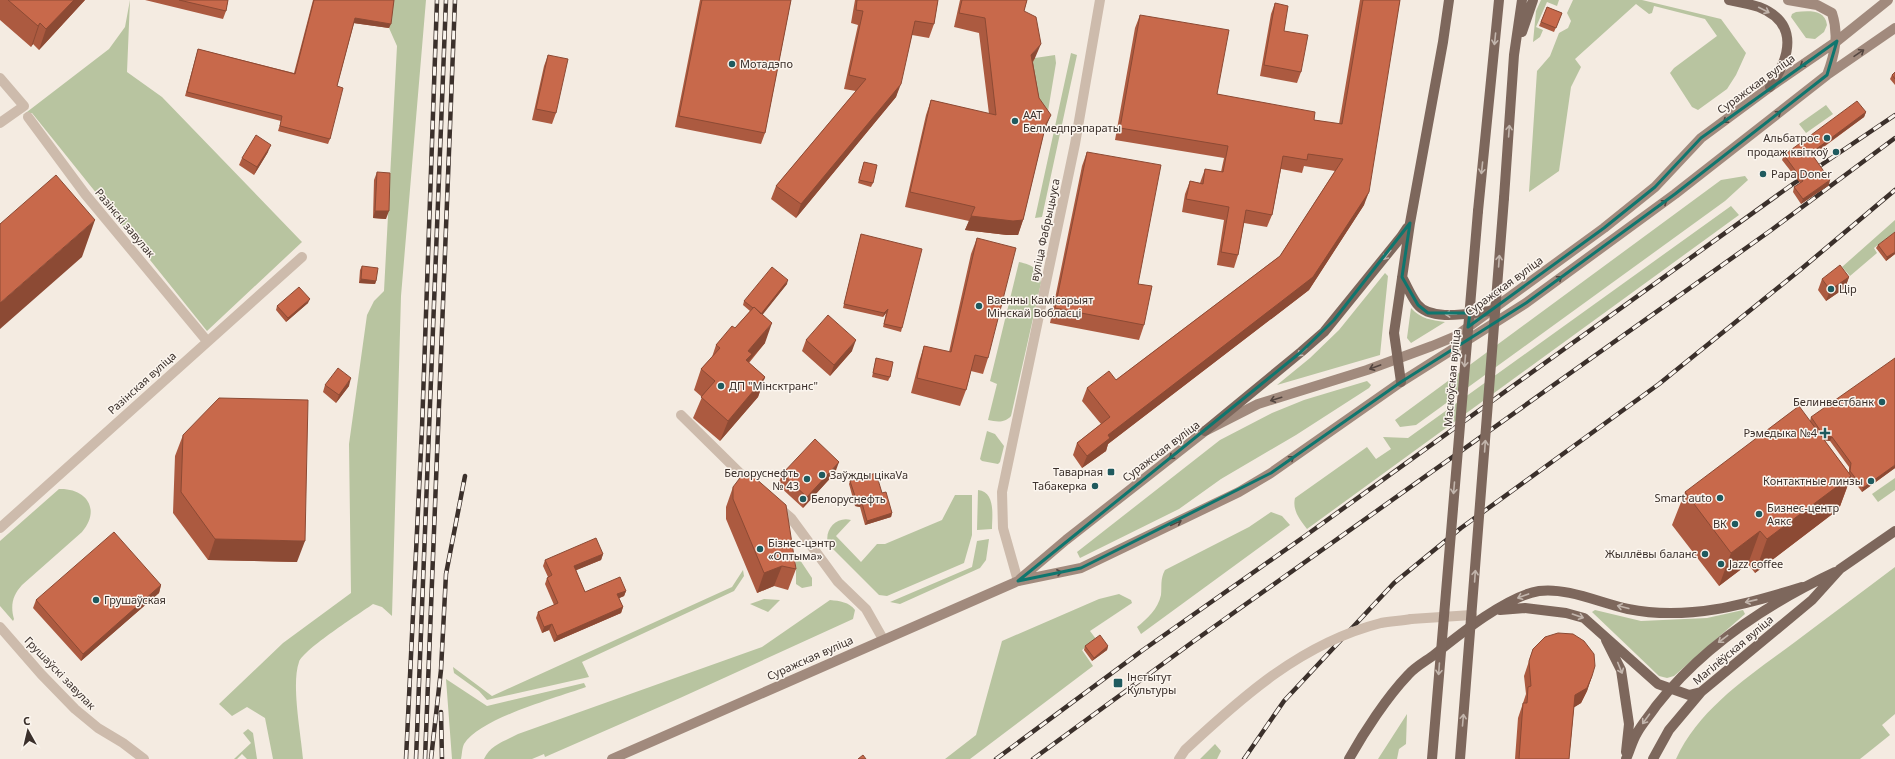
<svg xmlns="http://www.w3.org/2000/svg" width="1895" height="759" font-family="'Noto Sans',sans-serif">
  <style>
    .green { fill: #b8c4a0 }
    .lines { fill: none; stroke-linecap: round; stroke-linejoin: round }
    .street { stroke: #cdbbac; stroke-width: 10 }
    .secondary { stroke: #a18a7d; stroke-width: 10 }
    .primary { stroke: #7d675c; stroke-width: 10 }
    .rail-casing { stroke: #3b302b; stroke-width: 4.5 }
    .rail { stroke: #fbf5ee; stroke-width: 3; stroke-dasharray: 9; stroke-linecap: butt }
    .street-bridge { stroke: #cdbbac; stroke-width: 10 }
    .primary-bridge { stroke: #7d675c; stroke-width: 10 }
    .wall { fill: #ac5a40; fill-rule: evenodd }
    .shaded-wall { fill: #8c4a34 }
    .building { fill: #c8694b; stroke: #8c4a34 }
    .oneway { stroke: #c2b5ac }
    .oneway2 { stroke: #544640 }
    .marked { fill: none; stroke: #0f766e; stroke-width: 3; stroke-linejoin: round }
    .poi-dot { fill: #1f5a5e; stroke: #fbf5ee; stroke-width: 1.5 }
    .labels { text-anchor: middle; stroke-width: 3; stroke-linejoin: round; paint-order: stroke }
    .poi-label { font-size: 11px; fill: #3b302b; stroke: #fbf5ee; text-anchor: start }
    .street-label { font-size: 11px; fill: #3b302b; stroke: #fbf5ee }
  </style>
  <rect width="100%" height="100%" fill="#f4ebe1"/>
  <path class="green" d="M130 0 127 72 162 97 302 242 207 331 32 113 25 116 23 115 109 49 125 27Z
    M393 0H426L401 296 392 616 382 607 373 604C359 614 304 649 299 662 291 684 301 734 303 759H273L265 718 247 707 232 716 219 704 283 643 351 593 349 444 367 315 374 301 384 291 397 46 389 28Z
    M1541 0H1559L1557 6 1547 2 1536 27 1543 30 1540 37 1533 42 1536 11Z
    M1573 0H1642L1721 19 1746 53 1736 75 1727 89 1698 110 1692 107 1670 73 1674 68 1717 36 1705 19 1654 6 1652 13 1649 14 1636 4 1575 59 1581 67 1571 87 1559 171 1529 192 1537 71 1550 56 1559 33 1568 28 1571 21 1567 13Z
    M1796 12C1808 11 1825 9 1827 25L1824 32 1815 39 1806 38 1791 17 1792 14Z
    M1071 53 1077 55 1042 217 1035 218Z
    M1055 55 1056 63 1045 129 1026 70 1035 58Z
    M1826 105 1833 114 1806 133 1799 124Z
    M1745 176 1748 180 1725 201 1416 425 1400 427 1395 420 1721 180Z
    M1731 206 1739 215 1307 529C1300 520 1292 510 1295 498L1367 447 1376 459 1391 449 1383 437 1408 438Z
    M1895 220V232L1874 248 1877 253 1850 276 1842 267Z
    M1019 262C1033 265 1038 268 1041 283L1011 416C1005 423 997 422 988 420L997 384 990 381Z
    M1385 273 1388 276 1380 355 1277 385 1310 358 1339 330Z
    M1411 308C1421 319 1431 320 1445 322L1411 343 1407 338Z
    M1367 381 1371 385 1369 388 1296 435 1221 479 1179 509 1080 558 1077 552 1220 440 1272 413 1304 400Z
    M987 431 995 434 1004 446 1000 462 998 464 982 461 980 459Z
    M1895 478V490L1878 502 1872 494Z
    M59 489C87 488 101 510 82 532L22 585C13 595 10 605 14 619L13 621 0 606V541Z
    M978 490C996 492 992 516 992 529L977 530Z
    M955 495H972V535L964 563 887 596 879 595 828 544C824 529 837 516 851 520L836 536 861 562 877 544H885L942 520Z
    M1271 512 1282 516 1290 525 1141 634 1137 627C1147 619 1158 609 1161 595 1162 586 1160 579 1165 570L1249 527Z
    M989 539 986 560 980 568 900 604 890 602 972 567 977 541Z
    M796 560H800L812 578V586L802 588 796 584Z
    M1895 567V714L1882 725 1890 735 1860 759H1676C1700 707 1751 675 1795 642 1828 617 1862 592 1895 567Z
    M743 570 744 576 734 591 582 662 589 677 487 700 479 691 454 673 453 667 492 696 732 587Z
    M1119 594 1131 600 1132 603 1090 631 1096 639 1082 650 1093 666 970 759H945L976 735 1002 641 1099 599Z
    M764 599 780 600 768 612 750 604Z
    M830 600C840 601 849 602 855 610L853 619 680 698 545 757 544 754 532 759H484C490 745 505 741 518 734L762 647Z
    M1595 610 1641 621 1707 618 1743 610 1745 614 1674 676 1667 678 1659 676 1592 612Z
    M446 679 487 706 584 683 586 687C556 698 480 718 464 744 462 748 462 755 461 759H452Z
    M1407 714 1406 744 1399 749 1397 759H1378Z
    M248 729 253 733 257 759H247L242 754 237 759H234L251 743 243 733Z
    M1215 744 1221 751 1217 759H1200Z"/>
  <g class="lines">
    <path class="street" d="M0 78 24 106 0 123
      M28 117 85 194 207 341
      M681 415 751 484
      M778 507 791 518 838 582 866 609 883 639
      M0 528 302 257
      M1018 581 1003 528 1002 492 1075 144 1100 0
      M1411 619 1472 615
      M0 627 41 674 75 709 98 728 123 743 144 759"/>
    <path class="secondary" d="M1788 0 1817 5 1832 13C1839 35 1835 54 1827 75
      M1020 579 1066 540 1205 431 1258 404 1367 370 1432 346 1456 336 1604 228 1655 187 1701 138 1770 87 1837 41 1888 0
      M612 759 1018 581 1081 568 1239 492 1271 473 1401 382 1526 303 1675 194 1827 75 1895 28"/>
    <path class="primary" d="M1729 0C1739 2 1750 4 1759 7 1800 23 1790 58 1770 87
      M1522 32 1533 0
      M1504 198 1514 55 1522 0
      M1478 211 1499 0
      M1402 277C1407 286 1411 296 1417 304 1431 322 1470 313 1490 311
      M1401 382 1394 333 1410 223 1443 42 1449 0
      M1205 431 1301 352 1324 332 1401 237 1407 228
      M1500 610 1525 608 1566 613 1584 618 1658 684 1689 695 1701 692
      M1606 640 1621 670 1629 724 1626 752
      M1349 759C1364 732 1387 697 1408 675 1415 667 1426 661 1434 655 1460 634 1507 596 1539 591 1566 587 1601 603 1628 609 1687 621 1745 605 1802 587
      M1626 759C1630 751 1632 741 1637 733 1642 724 1650 715 1656 706 1703 646 1767 604 1835 572
      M1653 759 1669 730 1701 692 1812 600 1840 569 1895 531"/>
    <g class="rail-casing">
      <path id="rail" d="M441 712 442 759
        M406 759 422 428 437 0
        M416 759 446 0
        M425 759 455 0
        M431 759 441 670 446 574 465 476
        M996 759 1143 650 1305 536 1793 184 1895 115
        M1033 759 1194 641 1770 231 1895 138
        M1244 759 1284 701 1394 583 1461 528 1659 384 1800 270 1895 190"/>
    </g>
    <use href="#rail" class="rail"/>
    <path class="street-bridge" d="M1179 759 1185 750C1243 696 1302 643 1381 623 1391 621 1401 621 1411 619"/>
    <path class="primary-bridge" d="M1432 759 1478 211
      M1460 759 1504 198"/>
  </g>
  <path class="wall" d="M0 0H85L39 50 33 44 31 47 0 20Z
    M145 0H228L226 11 223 19Z
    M313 0H394L389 28 354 23 337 86 330 139 328 144 278 131 281 121 185 96 198 49 294 73Z
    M700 0H791L765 133 761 144 675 127Z
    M855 0H938L934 24 929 38 912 35 896 97 796 218 771 199 776 186 856 91 844 89 858 25 851 23Z
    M960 0H1027L1024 11 1035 58 1033 62 1039 98 1045 129 1044 132 1023 220 1018 235H1007L965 230 969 221 905 207 926 115 931 100 989 114 979 33 954 27Z
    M1360 0H1400L1364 205 1309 290 1108 444 1106 451 1082 468 1073 455 1077 443 1101 424 1082 401 1087 388 1116 380 1280 256 1335 171 1304 166 1302 173 1281 169 1272 215 1267 227 1244 223 1238 255 1234 268 1217 265 1224 220 1182 212 1185 194 1190 181 1200 183 1205 169 1221 172 1224 158 1115 140 1135 28 1140 15 1217 94 1314 120 1339 124Z
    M1275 3 1284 31 1301 72 1297 83 1260 76 1271 14Z
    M1547 7 1562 13 1554 32 1539 26Z
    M548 55 556 113 552 124 532 120 544 66Z
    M1895 72V85L1890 79 1892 75Z
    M1866 112 1864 117 1813 155 1829 185 1801 204 1793 192 1794 187 1800 183 1782 160 1784 155Z
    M268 152 254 175 239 165 242 158Z
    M1087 152 1138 284 1144 325 1139 340 1050 323 1082 166Z
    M864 162 873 183 871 187 858 183Z
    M377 172 386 219 373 218 374 180Z
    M861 234 902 328 901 332 883 327 886 313 883 317 843 308Z
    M977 238 988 358 983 374 971 371 966 390 960 406 911 393 919 362 924 346 949 352 971 254Z
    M1878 245 1895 254 1886 261 1876 248Z
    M362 266 376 281 375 284 359 283 360 270Z
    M1849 277 1845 288 1826 301 1818 290 1822 279Z
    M787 284 762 314 765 343 749 363 765 377 758 397 720 441 693 418 702 397 694 390 701 369 712 357 716 345 735 328 750 311 743 305 744 301Z
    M308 303 286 322 276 310 277 306Z
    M806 340 852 351 830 376 802 351Z
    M876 358 890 377 888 381 872 377Z
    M325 385 349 386 336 403 323 392Z
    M1811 417 1895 468 1862 492 1851 477 1839 509 1755 573 1748 564 1719 586 1672 525 1685 492 1810 421ZM1824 440 1830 441 1849 467V473Z
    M183 435 297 562 208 560 173 513 175 456Z
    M835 473 803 508 778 485 782 474Z
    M850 481 882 493 892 513 891 517 865 525 860 507 855 506 849 484Z
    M733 487 796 569 788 590 774 586 757 593 726 519V507Z
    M603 554 601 560 576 570 585 592 626 591 624 596 619 598 623 607 621 613 554 642 549 630 542 633 536 618 538 612 554 605 545 584 547 578 548 577 543 566 545 560Z
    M161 585 159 593 81 661 33 608 36 600Z
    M1085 646H1108L1107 650 1092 661 1084 650Z
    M1533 649 1592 676 1587 691 1581 703 1574 707 1569 759H1515L1518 718 1526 694 1524 676Z"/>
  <path class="shaded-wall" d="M74 0H85L39 50 46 29Z
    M355 18 391 24 389 28 353 23Z
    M40 23 33 44 31 47 38 26Z
    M1041 44 1035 58 1026 70 1031 55Z
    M901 84 896 97 796 218 801 204Z
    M1866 112 1864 117 1809 157 1811 153Z
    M1051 115 1045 129 1041 139 1046 124Z
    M271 145 268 152 254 175 257 167Z
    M1830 180 1829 185 1801 204 1803 199Z
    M1369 192 1364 205 1309 290 1108 444 1106 451 1082 468 1087 456 1108 435Z
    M375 211H389L386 219 373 218Z
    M971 216 1023 220 1018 235H1007L965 230Z
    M95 220 82 257 0 329V303Z
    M1895 252V254L1886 261 1887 257Z
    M1849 277 1845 288 1826 301 1830 290Z
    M361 279 376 281 375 284 359 283Z
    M788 280 787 284 760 318 761 314Z
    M310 299 308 303 286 322 288 318Z
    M888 309 886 313 883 317 884 313Z
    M772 323 765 343 749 361 744 374 741 371 748 351Z
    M856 340 852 351 830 376 834 365Z
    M765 377 758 397 720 441 728 421Z
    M351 378 349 386 336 403 339 395Z
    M1824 436 1832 437 1830 441 1822 440Z
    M839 462 835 473 803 508 807 497Z
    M1895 465V468L1862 492 1863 488Z
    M1851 476 1839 509 1755 573 1767 539Z
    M857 502 862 503 860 507 855 506Z
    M892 513 891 517 865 525 867 521Z
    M1760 531 1748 564 1719 586 1731 553Z
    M215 539 305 541 297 562 208 560Z
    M603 554 601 560 572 572 574 566Z
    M782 566 774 586 757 593 764 573Z
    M161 585 159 593 81 661 83 654Z
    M626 591 624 596 615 600 617 594Z
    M623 607 621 613 554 642 557 636Z
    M552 624 549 630 542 633 544 627Z
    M1108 646 1107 650 1092 661 1094 658Z
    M1592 676 1587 691 1581 703 1570 710 1575 695Z"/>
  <path class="building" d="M8 0H74L46 29 40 23 38 26Z
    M179 0H228L226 11Z
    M314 0H394L391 24 355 18 337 86 343 88 330 139 280 126 282 116 187 92 198 49 295 74Z
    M702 0H791L765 133 679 116Z
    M857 0H938L934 24 915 21 901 84 801 204 776 186 866 79 849 75 863 11 856 10Z
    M962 0H1027L1024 11 1036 17 1041 44 1031 55 1039 98 1051 115 1046 124 1023 220 1013 221 971 216 975 207 910 192 931 100 996 115 985 18 959 13Z
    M1363 0H1400L1369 192 1313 277 1108 435 1110 438 1087 456 1077 443 1110 417 1087 388 1109 371 1116 380 1280 256 1343 159 1308 154 1307 160 1283 156 1272 215 1246 210 1238 255 1221 252 1229 207 1186 199 1190 181 1203 184 1205 169 1223 172 1228 146 1120 128 1140 15 1229 30 1217 94 1315 112 1314 120 1342 124Z
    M1275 3 1288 6 1284 31 1308 35 1301 72 1264 65Z
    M1547 7 1562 13 1556 28 1541 22Z
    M548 55 568 59 556 113 536 109Z
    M1895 72V79L1892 75Z
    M1857 101 1866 112 1811 153 1830 180 1803 199 1794 187 1803 181 1784 155Z
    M256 135 271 145 257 167 242 158Z
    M1087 152 1161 165 1138 284 1152 286 1144 325 1055 308Z
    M864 162 877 165 873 183 859 180Z
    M377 172 390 173 389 211H375Z
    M56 175 95 220 0 303V224Z
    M1895 232V252L1887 257 1878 245Z
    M861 234 922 249 902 328 884 324 888 309 884 313 844 304Z
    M977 238 1016 248 988 358 975 355 966 390 917 378 924 346 951 352Z
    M1840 265 1849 277 1830 290 1822 279Z
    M362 266 378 268 376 281 361 279Z
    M772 267 788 280 761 314 754 307 753 308 744 301Z
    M299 287 310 299 288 318 277 306Z
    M754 307 772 323 748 351 752 354 746 360 765 377 728 421 701 397 715 381 701 369 720 348 716 345 732 326 735 328Z
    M828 315 856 340 834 365 806 340Z
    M876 358 893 362 890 377 873 373Z
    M1895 358V465L1863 488 1850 471 1851 463 1832 437 1824 436 1811 417Z
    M338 368 351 378 339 395 325 385Z
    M219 398 308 400 305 541 215 539 181 492 183 435Z
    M1799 406 1851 476 1767 539 1760 531 1731 553 1685 492Z
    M815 439 839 462 807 497 782 474Z
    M746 470 786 505 796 569 782 566 764 573 733 499V487Z
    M876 473 882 493 886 492 892 513 867 521 862 503 857 502 850 481Z
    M114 532 161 585 83 654 36 600Z
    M596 538 603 554 574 566 585 592 620 577 626 591 617 594 623 607 557 636 552 624 544 627 538 612 558 603 547 578 552 575 545 560Z
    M1558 633 1573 634 1584 641 1594 654 1595 666 1592 676 1587 688 1575 695 1569 759H1519L1523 703H1527L1528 687 1531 686 1529 661 1533 649 1545 637Z
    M1100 635 1108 646 1094 658 1085 646Z
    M863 755 866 759H858Z"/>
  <defs><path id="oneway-shaft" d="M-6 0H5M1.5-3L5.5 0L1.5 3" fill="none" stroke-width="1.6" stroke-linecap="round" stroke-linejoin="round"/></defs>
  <g class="oneway">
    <use href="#oneway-shaft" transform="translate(1764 10) rotate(27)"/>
    <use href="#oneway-shaft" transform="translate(1495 39) rotate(96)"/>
    <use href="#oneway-shaft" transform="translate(1509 131) rotate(-86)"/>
    <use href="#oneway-shaft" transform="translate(1482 168) rotate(96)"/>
    <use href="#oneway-shaft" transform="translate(1387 255) rotate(129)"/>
    <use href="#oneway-shaft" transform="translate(1499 261) rotate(-86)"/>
    <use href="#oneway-shaft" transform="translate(1451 314) rotate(176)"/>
    <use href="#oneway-shaft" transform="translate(1302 352) rotate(139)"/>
    <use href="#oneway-shaft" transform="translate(1465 361) rotate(95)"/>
    <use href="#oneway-shaft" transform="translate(1485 446) rotate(-86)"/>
    <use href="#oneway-shaft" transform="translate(1454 488) rotate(95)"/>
    <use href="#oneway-shaft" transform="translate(1475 576) rotate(-86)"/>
    <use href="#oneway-shaft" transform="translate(1523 596) rotate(160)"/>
    <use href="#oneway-shaft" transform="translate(1751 601) rotate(167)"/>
    <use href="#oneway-shaft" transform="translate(1623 607) rotate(-166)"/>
    <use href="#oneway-shaft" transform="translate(1578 616) rotate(19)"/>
    <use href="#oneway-shaft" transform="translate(1723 639) rotate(143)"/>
    <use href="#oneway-shaft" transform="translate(1620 668) rotate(68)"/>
    <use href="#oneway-shaft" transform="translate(1439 669) rotate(94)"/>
    <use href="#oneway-shaft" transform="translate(1646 719) rotate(126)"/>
    <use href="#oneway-shaft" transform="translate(1463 720) rotate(-85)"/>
  </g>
  <g class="oneway2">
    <use href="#oneway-shaft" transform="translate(1859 53) rotate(-34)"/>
    <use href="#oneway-shaft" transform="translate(1805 63) rotate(145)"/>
    <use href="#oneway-shaft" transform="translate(1776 115) rotate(-38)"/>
    <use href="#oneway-shaft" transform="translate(1728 119) rotate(143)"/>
    <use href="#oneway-shaft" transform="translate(1662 204) rotate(-36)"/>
    <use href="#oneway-shaft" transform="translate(1557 280) rotate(-36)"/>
    <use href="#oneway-shaft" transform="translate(1375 367) rotate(160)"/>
    <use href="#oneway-shaft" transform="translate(1276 399) rotate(163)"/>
    <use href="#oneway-shaft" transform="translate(1174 455) rotate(142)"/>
    <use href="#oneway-shaft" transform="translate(1289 460) rotate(-36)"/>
    <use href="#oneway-shaft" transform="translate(1176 523) rotate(-25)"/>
    <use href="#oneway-shaft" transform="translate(1056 573) rotate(-12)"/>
  </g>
  <path class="marked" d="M1837 41 1827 75 1675 194 1526 303 1401 382 1271 473 1081 568 1018 581 1301 352 1334 320 1410 223 1402 277 1418 305 1428 313H1470L1468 327 1604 228 1655 187 1701 138Z"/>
  <g class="poi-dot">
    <circle cx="732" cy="64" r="4"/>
    <circle cx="1015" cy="121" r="4"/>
    <circle cx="1827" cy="138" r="4"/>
    <circle cx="1836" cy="152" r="4"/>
    <circle cx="1763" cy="174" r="4"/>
    <circle cx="1831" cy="289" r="4"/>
    <circle cx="979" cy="306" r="4"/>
    <circle cx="721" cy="386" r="4"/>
    <circle cx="1882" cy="402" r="4"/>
    <path d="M1823 427h4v4h4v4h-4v4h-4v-4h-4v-4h4z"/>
    <rect x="1107" y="468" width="8" height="8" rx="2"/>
    <circle cx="822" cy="475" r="4"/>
    <circle cx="807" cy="479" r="4"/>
    <circle cx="1871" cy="481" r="4"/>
    <circle cx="1095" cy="486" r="4"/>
    <circle cx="1720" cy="498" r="4"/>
    <circle cx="803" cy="499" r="4"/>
    <circle cx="1759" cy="514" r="4"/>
    <circle cx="1735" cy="524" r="4"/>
    <circle cx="760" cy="549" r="4"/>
    <circle cx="1705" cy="554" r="4"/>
    <circle cx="1721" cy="564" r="4"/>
    <circle cx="96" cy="600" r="4"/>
    <rect x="1113" y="678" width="10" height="10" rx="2"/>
  </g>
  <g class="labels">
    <g class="poi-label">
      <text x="740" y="68">Мотадэпо</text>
      <text x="1023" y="119">ААТ<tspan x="1023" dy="13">Белмедпрэпараты</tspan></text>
      <text x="1819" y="142" text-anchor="end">Альбатрос</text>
      <text x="1828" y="156" text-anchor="end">продаж квіткоў</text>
      <text x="1771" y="178">Papa Doner</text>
      <text x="1839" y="293">Цір</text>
      <text x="987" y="304">Ваенны Камісарыят<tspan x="987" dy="13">Мінскай Вобласці</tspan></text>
      <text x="729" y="390">ДП "Мінсктранс"</text>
      <text x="1874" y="406" text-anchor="end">Белинвестбанк</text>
      <text x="1817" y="437" text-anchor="end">Рэмедыка №4</text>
      <text x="1103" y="476" text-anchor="end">Таварная</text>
      <text x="799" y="477" text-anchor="end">Белоруснефть<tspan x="799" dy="13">№ 43</tspan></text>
      <text x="830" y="479">Заўжды цікаVа</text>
      <text x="1863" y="485" text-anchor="end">Контактные линзы</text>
      <text x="1087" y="490" text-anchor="end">Табакерка</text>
      <text x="1712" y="502" text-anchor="end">Smart auto</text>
      <text x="811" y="503">Белоруснефть</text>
      <text x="1767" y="512">Бизнес-центр<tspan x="1767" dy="13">Аякс</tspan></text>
      <text x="1727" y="528" text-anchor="end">ВК</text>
      <text x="768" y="547">Бізнес-цэнтр<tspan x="768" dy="13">«Оптыма»</tspan></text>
      <text x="1697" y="558" text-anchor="end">Жыллёвы баланс</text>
      <text x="1729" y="568">Jazz coffee</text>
      <text x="104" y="604">Грушаўская</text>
      <text x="1127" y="681">Інстытут<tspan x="1127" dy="13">Культуры</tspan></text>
    </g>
    <g class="street-label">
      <text transform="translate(1756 84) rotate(-36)" y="4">Суражская вуліца</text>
      <text transform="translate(125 223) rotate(50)" y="4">Разінскі завулак</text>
      <text transform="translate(1045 230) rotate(-78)" y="4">вуліца Фабрыцыуса</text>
      <text transform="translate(1504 286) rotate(-36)" y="4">Суражская вуліца</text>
      <text transform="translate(1452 378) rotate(-85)" y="4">Маскоўская вуліца</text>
      <text transform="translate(142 383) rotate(-42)" y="4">Разінская вуліца</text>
      <text transform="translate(1161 451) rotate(-37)" y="4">Суражская вуліца</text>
      <text transform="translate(1733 650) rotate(-40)" y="4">Магілёўская вуліца</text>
      <text transform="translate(810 658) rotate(-24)" y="4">Суражская вуліца</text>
      <text transform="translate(60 673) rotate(46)" y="4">Грушаўскі завулак</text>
    </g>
  </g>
  <g transform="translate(28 731) rotate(352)" stroke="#fbf5ee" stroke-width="3" paint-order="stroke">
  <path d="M0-3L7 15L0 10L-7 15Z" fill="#3b302b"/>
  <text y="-6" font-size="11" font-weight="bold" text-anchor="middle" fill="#3b302b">С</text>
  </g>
</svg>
